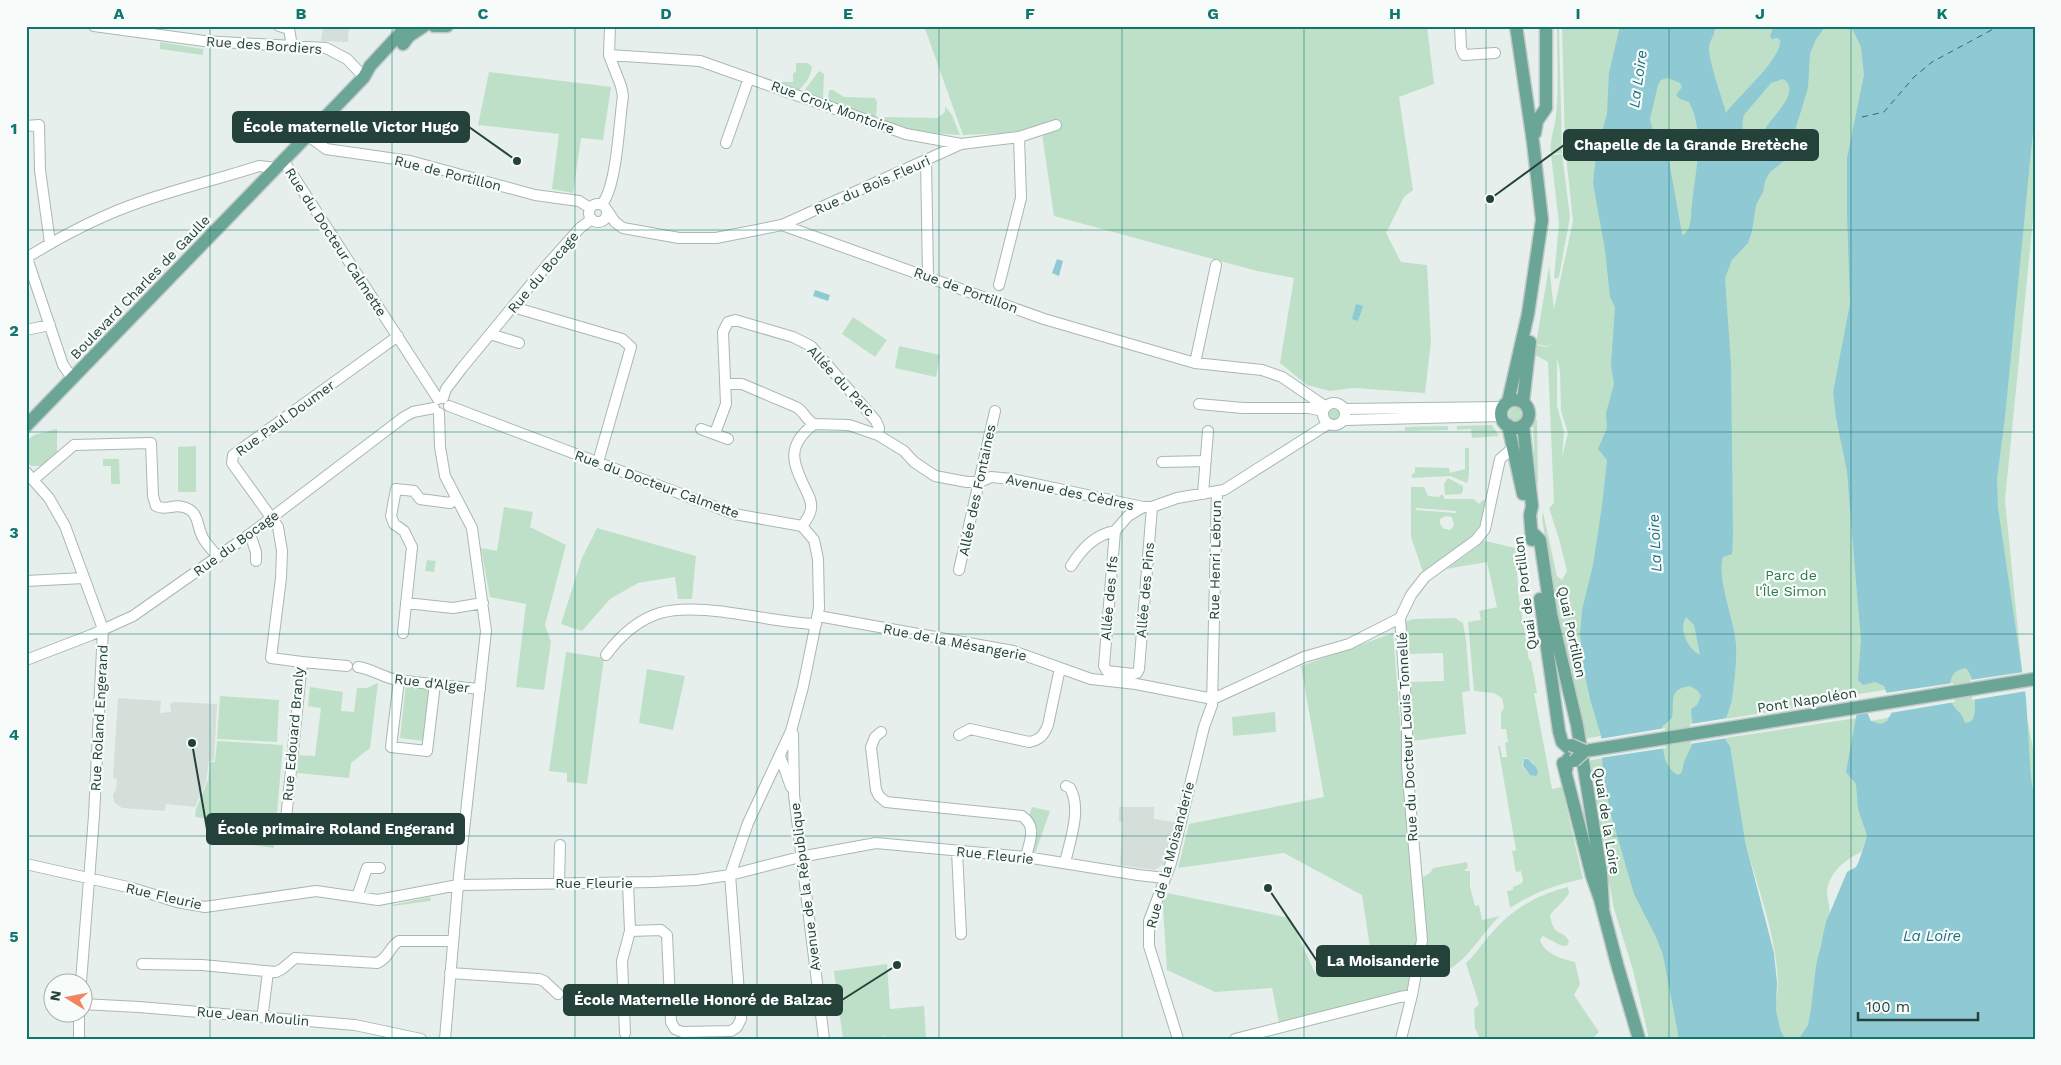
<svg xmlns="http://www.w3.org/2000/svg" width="2061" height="1065" font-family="'Work Sans',sans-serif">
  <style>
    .built { fill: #d4dfda }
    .green { fill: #bfe0c8; fill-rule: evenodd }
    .water { fill: #8ec9d4; fill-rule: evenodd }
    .pier { fill: #e6efeb }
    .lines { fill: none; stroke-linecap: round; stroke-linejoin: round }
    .ferry { stroke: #1c6f80; stroke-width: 1; stroke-dasharray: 6 5; stroke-linecap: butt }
    .minor-casing { stroke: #a8b8b2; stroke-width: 12 }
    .major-casing { stroke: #c2cac8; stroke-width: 15 }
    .minor { stroke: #fff; stroke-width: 10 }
    .major { stroke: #6aa596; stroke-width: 12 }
    .major-bridge-casing { stroke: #c2cac8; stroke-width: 15; stroke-linecap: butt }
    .major-bridge { stroke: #6aa596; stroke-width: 12 }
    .grid { fill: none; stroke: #0f766e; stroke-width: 1; stroke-opacity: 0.55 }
    .labels { text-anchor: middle; stroke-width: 4.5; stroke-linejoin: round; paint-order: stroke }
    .street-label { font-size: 14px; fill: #24423a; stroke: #f7fbf9 }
    .park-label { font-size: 14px; fill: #2d7a4b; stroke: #f7fbf9 }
    .water-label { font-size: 15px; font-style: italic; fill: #1c6f80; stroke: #f7fbf9 }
    .leader { fill: none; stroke: #24423a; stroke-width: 2 }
    .callout-dot { fill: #24423a; stroke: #f7fbf9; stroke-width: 2 }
    .callout { fill: #24423a; stroke: #24423a; stroke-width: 2 }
    .callout-label { font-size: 15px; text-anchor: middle; font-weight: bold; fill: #fff }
    .neatline { fill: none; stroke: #0f766e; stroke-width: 2 }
    .grid-label { font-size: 16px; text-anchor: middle; font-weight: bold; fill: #0f766e }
  </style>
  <rect width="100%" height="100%" fill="#e6efeb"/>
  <path class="built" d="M323 26H349L348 42 321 41Z
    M118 698 161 701 160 713 171 712 170 704 173 702 217 704 214 761H209L206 782 195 807 166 804 165 811 122 808 114 802 113 795 116 789 117 779 113 778Z
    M1119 807H1154V819L1178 823 1167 866 1162 865 1155 870 1120 865 1123 822H1119Z"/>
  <path class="green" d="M924 26H1427L1434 84 1399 97 1413 190 1404 197 1386 233 1401 262 1427 265 1431 341 1425 393 1354 388 1330 391 1307 385 1280 363 1294 278 1257 271 1054 216 1041 127 1005 133 963 135Z
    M1557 26H1559L1562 153H1551C1549 141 1555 128 1556 115 1559 86 1557 56 1557 26Z
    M1562 26H2035V200L2005 500 2022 670 1972 677 2022 691 2035 759V1039H1649L1633 970 1614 909 1587 761 1603 758V767L1667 723 1599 730 1601 736 1584 739C1567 665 1552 592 1542 517L1543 512 1557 576 1562 580 1567 571 1559 539 1549 508 1554 503 1548 362 1535 355 1536 345 1546 347 1554 343 1546 346 1536 344 1549 266 1554 309 1573 221 1565 146ZM1557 358 1560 371 1561 411 1568 433 1562 457 1564 432 1557 406ZM1838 366 1837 424 1833 392ZM1950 680 1952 705 1856 724 1857 718 1725 738 1692 747 1694 732 1731 700 1725 719 1858 698V694ZM1727 743C1734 776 1737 809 1745 841 1757 888 1787 961 1775 1009L1740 827ZM1862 822 1875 850 1818 953C1822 940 1826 928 1829 915 1831 908 1827 899 1827 892 1829 872 1845 860 1861 852L1867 836Z
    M160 42 203 49V55L160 49Z
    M796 63H808L812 67C810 78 806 83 798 91L775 82H793V73L796 72Z
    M819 71 824 74 823 99 803 92Z
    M489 72 611 87 603 140 581 138 573 193 552 189 559 134 478 125Z
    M829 90H833L844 97 875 98 877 102 876 117 875 118 828 101Z
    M945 106 952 115 960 135 918 132 885 122V117L937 118 945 112Z
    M1562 154 1570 217 1559 277 1556 279 1554 278 1559 223 1551 155Z
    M853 317 887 340 875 357 842 334Z
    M899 346 940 355 936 377 895 368Z
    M1327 414a7 7 0 1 1 14 0a7 7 0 1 1-14 0Z
    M1509 414a7 7 0 1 1 14 0a7 7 0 1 1-14 0Z
    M1537 420 1538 483H1535L1533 421Z
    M1492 425 1499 436 1472 438 1471 429 1457 430V426Z
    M1448 426V430L1405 431V427Z
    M57 429V452L41 466H31L26 461V442L34 435Z
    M196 446V492H178V447Z
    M1465 448H1469V476L1467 483 1450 476 1412 478V474L1415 473V467L1449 468 1450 473 1465 469Z
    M103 459H119L120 484H111V466H103Z
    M1448 478 1463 486V491L1461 494 1445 495 1444 484Z
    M1411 487H1424L1428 496 1439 497 1442 494 1445 499H1474L1479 504 1483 500H1491L1477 542 1424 575 1411 537ZM1416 508 1456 511V513L1415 510ZM1446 516 1452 517 1454 526 1449 531 1448 529H1444L1440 524V519Z
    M504 507 533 512 530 527 566 545 545 625 551 642 544 690 516 687 526 604 490 597 481 548 497 551Z
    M597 528 696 556 692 599H678L675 577 638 583 610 599 582 631 561 624 582 558Z
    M1482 540 1515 548 1519 598 1529 660 1531 661 1537 693H1534L1552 789 1562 787 1583 879C1555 885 1535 892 1510 908L1507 891 1513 890V887L1522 883 1523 880 1521 871 1516 872 1512 851 1516 850 1498 746H1500L1502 757H1507L1505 743 1508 742 1506 729H1501V713L1504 707 1502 698 1494 693 1474 691 1468 622 1481 620 1479 611 1497 607 1487 562 1446 569 1477 547ZM1527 758 1535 765 1529 774 1522 766 1524 759Z
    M427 560 436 561 434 572 425 571Z
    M1455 618 1463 623 1466 640 1470 691 1462 692 1466 734 1411 741 1409 682 1444 681 1443 653 1407 654 1405 622 1413 619Z
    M1393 633 1418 940 1407 992 1280 1027 1272 988 1215 992 1167 970 1162 892 1290 918 1315 973 1370 947 1362 895 1284 853 1178 868 1189 824 1324 797 1301 666Z
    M566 652 604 658 587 784 567 782V773L549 771Z
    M647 669 685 676 673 730 639 723Z
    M378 683 370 748 351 763 349 778 297 773 299 755 315 756 321 708 308 706 310 687 343 692 341 711 354 712 357 688H367Z
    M406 684 428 688 429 691 424 741 400 738Z
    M220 696 279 700 277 742 217 739Z
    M1275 712 1276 732 1233 736 1232 717Z
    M217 741 283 745 274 848 214 840 215 826H209L210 819 195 817 196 809 208 780 210 762H215Z
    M1032 807 1050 811 1035 854 1032 850 1037 831 1029 816Z
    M1467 862 1468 867 1464 871H1470V887L1475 906 1479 905 1482 920 1500 916C1476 938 1462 976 1424 976L1423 975 1426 940 1420 884H1423V877L1431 872 1433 868Z
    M1568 887 1569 893C1564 902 1556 907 1550 915 1554 939 1562 928 1569 941L1567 946 1560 945 1543 936 1540 940C1544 954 1563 959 1575 962L1580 984 1574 995 1599 1032 1592 1039H1480L1475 1028 1474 1009 1479 1004 1466 963C1475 955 1481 945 1489 936 1512 909 1534 896 1568 887Z
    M430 897 431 901 392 906V905Z
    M887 964 890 1009 924 1006 926 1039H890L884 1036 875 1039H843L834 971Z"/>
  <path class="water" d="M1620 26H1715C1716 35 1709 40 1709 48 1709 63 1722 97 1726 113 1737 97 1783 58 1780 40L1777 38 1772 39 1770 36 1774 26H1827L1824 28 1815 41 1810 54 1808 88 1789 150 1784 161 1770 172 1765 181 1763 192 1756 205 1752 231 1748 243 1732 260 1725 278 1731 364 1733 535 1732 554 1723 557C1716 577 1735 622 1736 645 1737 662 1734 683 1732 699 1729 715 1717 732 1730 746L1745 841 1774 953 1777 983 1776 1010 1780 1029 1785 1039H1679L1663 955 1656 937 1634 894 1611 815 1603 775 1601 736 1590 699 1585 675 1580 635 1582 610 1593 565 1602 506 1607 460 1598 449 1607 428 1606 413 1614 384 1611 365 1615 307 1610 297 1605 250 1593 183 1596 154 1607 114 1609 73ZM1668 78 1680 83 1682 87 1676 95 1680 99 1689 102C1708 139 1692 179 1691 218L1689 228 1684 235 1682 234 1668 155 1658 152 1650 119 1658 85 1661 80ZM1783 79C1802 90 1774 115 1767 126 1762 134 1760 144 1757 152L1753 153C1747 142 1739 128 1744 115L1771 83ZM1686 617 1694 625 1700 655C1688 649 1678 630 1686 617ZM1690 686 1698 691 1701 696 1697 705 1691 709 1694 740 1684 762 1682 772 1678 775C1660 765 1664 745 1662 727L1672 718C1675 702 1667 689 1690 686Z
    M1851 26H2035V111L2005 417 1997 479 1998 508 2026 698 2031 778 2035 803V1039H1799L1808 1025 1811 1009 1816 966 1826 922 1847 872 1856 867 1859 861 1867 836 1858 809 1856 784 1846 772 1857 712H1867L1871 721 1881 724 1887 721 1893 710 1884 686 1875 682 1863 685 1858 680 1861 640 1856 582 1847 471 1836 418 1833 392 1850 304 1847 214V158L1864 75 1861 47ZM1965 668C1975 673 1977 710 1973 719 1970 723 1969 722 1966 723L1964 721C1962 712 1957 712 1953 705 1951 702 1951 696 1951 692 1949 678 1952 671 1965 668Z
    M1057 259 1063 261 1059 276 1052 273Z
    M815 290 830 295 828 301 813 296Z
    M1356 304 1363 306 1358 321 1352 319Z
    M1524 759H1528L1536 767 1538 773 1536 776 1530 775 1523 766Z"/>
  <path class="pier" d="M2024 672 2027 691 1972 700 1970 680Z
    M1953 683 1955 702 1890 713V705L1885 693Z
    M1728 718 1726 723 1728 738 1690 744 1692 740 1690 724Z
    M1665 728 1666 748 1600 758 1599 739Z"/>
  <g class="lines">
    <path class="ferry" d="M1862 117 1884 112 1914 77 1932 62 1999 26"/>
    <g class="minor-casing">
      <path id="minor" d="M94 26 204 41 326 48 347 59 364 77
        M279 26 289 29 292 46
        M1460 26 1461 48 1464 55 1495 53
        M609 55 700 61 906 134 961 144 1019 137 1056 125
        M26 126 39 125 40 170 50 243
        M307 135 326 149 410 161 535 195 579 201 590 208
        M726 143 749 78
        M283 160 438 399
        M926 160 928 276
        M589 213a9 9 0 1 1 18 0a9 9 0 1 1-18 0Z
        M602 204C617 186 619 122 623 96L621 86 609 55 610 26
        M607 210 615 222 623 228 679 238H716L782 225 1044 319 1195 363 1262 370 1282 377 1326 407
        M782 225 961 144
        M26 258C52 242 79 227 107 215 155 194 209 182 259 166L276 168
        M27 258 63 365 73 379
        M999 285 1021 198 1019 137
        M513 307 622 339 631 347 598 462
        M26 330 50 325
        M490 334 519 343
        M1195 363 1216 265
        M726 384H742L796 407C804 411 806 420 814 424
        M443 398 446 389 462 368 547 265 580 228 592 219
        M1323 414a11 11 0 1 1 22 0a11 11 0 1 1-22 0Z
        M1199 404 1243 408H1309L1323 411
        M449 406 734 514 802 526 814 540 818 559 819 608 803 687 791 731 748 823 730 875 741 1019 737 1027 731 1031 682 1032 675 1029 671 1022 667 935 661 930 630 931
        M1344 409 1503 407
        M439 413 440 447 445 476 472 528 486 631 458 885 445 1039
        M1344 420 1502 416
        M701 429 728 439
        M715 433 726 404 723 332 728 322 735 320 793 337 811 346 876 421 879 428 878 435
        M1162 462 1206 461
        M26 472 49 498 65 526 103 629 94 816 81 982
        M33 480 74 445 151 443 153 496 156 506C166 511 173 504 183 507 200 511 196 526 203 538 207 545 213 551 218 557
        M1203 494 1208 431
        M1143 507 1128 516 1115 531 1104 666 1107 671 1133 674 1137 673 1139 669 1152 507
        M802 526C806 521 810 516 811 509 812 502 809 496 806 490 792 462 786 446 814 424L849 425 878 435 904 451 914 462 935 476 967 482H980L991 477 1012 479 1143 507H1152L1177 498 1224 490 1328 424
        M250 534 256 552V561
        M1071 566C1082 549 1094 535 1115 531
        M959 570 995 411
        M26 581 84 578
        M406 603 453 608 483 603
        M818 616 1013 651 1091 679 1136 684 1213 699 1304 657 1349 644 1400 618
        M403 633 412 547 404 531 394 524 391 516 396 489 414 491 420 499 450 503 456 499
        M606 655C620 636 637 620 660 613 701 601 771 623 816 624
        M26 660 91 635 133 616 250 534 404 417 413 412 434 408
        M302 662 347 666
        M358 667C373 669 383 678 398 680 425 684 453 686 480 689
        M399 680 391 747 427 751 435 684
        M791 731 793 734 794 795 824 1039
        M881 732 875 737 871 747 876 790 879 796 886 802 1022 816C1038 827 1029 842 1026 857
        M959 735 970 729 1029 742C1040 740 1044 735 1048 725L1060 668
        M780 756 791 787
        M285 829 302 662 271 658 281 578 282 551 278 527 232 463 233 455 398 336
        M957 851 961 934
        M1065 863C1070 840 1082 809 1070 788L1066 786
        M26 864 132 888 177 902 205 907 316 891 378 900 458 885 654 882 696 880 730 875 800 857 876 843 1026 857 1138 875 1165 878
        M559 883 560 845
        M357 897 367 868H380
        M142 964 202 965 276 972 282 969 295 958 377 963C388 959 390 946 399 941H453
        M450 973 539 979 544 981 558 994
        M82 1004 139 1007 355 1025 421 1039
        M263 1012 268 972
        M625 1033 622 961 630 931 628 883
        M79 1039V1012
        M1178 1039 1149 946V921L1171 863 1204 727 1212 705 1217 492
        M1235 1039 1400 997 1412 995
        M1401 1039 1412 995 1422 940 1407 766V716L1400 618 1411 595 1425 577 1476 540 1485 529 1500 459 1514 447"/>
    </g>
    <g class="major-casing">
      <path id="major" d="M434 26H447
        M403 44 409 36 424 26
        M1535 133 1537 121 1546 108V26
        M1501 414a14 14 0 1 1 28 0a14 14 0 1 1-28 0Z
        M1508 402 1528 314 1542 220 1533 142 1516 26
        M1523 402 1530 342
        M1508 425 1523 494
        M1523 425 1532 506 1530 515 1532 540
        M26 426 338 104 364 77 370 66 407 26
        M1532 532 1540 540 1551 614 1577 725 1601 873 1603 908
        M1540 599 1559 731 1562 742 1574 753 1568 759 1566 771
        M1585 751 2035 679
        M1563 763 1592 876 1600 899 1617 964 1639 1039"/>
    </g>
    <use href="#minor" class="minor"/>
    <use href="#major" class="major"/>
    <g class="major-bridge-casing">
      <path id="major-bridge" d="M1571 745 1585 751
        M1574 761 1585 751"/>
    </g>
    <use href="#major-bridge" class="major-bridge"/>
  </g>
  <path class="grid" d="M210 26V1039M392 26V1039M575 26V1039M757 26V1039M939 26V1039M1122 26V1039M1304 26V1039M1486 26V1039M1669 26V1039M1851 26V1039M26 230H2035M26 432H2035M26 634H2035M26 836H2035"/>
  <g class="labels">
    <g class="street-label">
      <text transform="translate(264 45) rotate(4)" y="5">Rue des Bordiers</text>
      <text transform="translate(833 107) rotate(20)" y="5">Rue Croix Montoire</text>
      <text transform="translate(448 173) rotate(14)" y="5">Rue de Portillon</text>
      <text transform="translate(872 185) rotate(-24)" y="5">Rue du Bois Fleuri</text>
      <text transform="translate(336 242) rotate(57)" y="5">Rue du Docteur Calmette</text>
      <text transform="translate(543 272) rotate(-50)" y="5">Rue du Bocage</text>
      <text transform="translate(140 287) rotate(-46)" y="5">Boulevard Charles de Gaulle</text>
      <text transform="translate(966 290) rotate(20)" y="5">Rue de Portillon</text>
      <text transform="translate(841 381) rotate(47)" y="5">Allée du Parc</text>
      <text transform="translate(285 418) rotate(-36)" y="5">Rue Paul Doumer</text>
      <text transform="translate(657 484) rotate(20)" y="5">Rue du Docteur Calmette</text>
      <text transform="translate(977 490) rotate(-78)" y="5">Allée des Fontaines</text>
      <text transform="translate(1070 492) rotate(12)" y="5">Avenue des Cèdres</text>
      <text transform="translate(236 543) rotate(-36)" y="5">Rue du Bocage</text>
      <text transform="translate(1215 560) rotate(-89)" y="5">Rue Henri Lebrun</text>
      <text transform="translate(1145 590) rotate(-85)" y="5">Allée des Pins</text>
      <text transform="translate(1525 593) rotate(-97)" y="5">Quai de Portillon</text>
      <text transform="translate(1109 598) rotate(-85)" y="5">Allée des Ifs</text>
      <text transform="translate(1572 632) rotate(78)" y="5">Quai Portillon</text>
      <text transform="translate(955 642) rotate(11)" y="5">Rue de la Mésangerie</text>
      <text transform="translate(432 683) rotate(7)" y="5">Rue d'Alger</text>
      <text transform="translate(1807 700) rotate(-9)" y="5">Pont Napoléon</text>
      <text transform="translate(99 718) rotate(-87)" y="5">Rue Roland Engerand</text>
      <text transform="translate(293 734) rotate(-85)" y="5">Rue Edouard Branly</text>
      <text transform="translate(1407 737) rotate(-93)" y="5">Rue du Docteur Louis Tonnellé</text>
      <text transform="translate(1607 821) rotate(81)" y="5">Quai de la Loire</text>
      <text transform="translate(995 855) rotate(6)" y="5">Rue Fleurie</text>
      <text transform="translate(1170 855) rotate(-75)" y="5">Rue de la Moisanderie</text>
      <text x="594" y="888">Rue Fleurie</text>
      <text transform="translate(805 887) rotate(-97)" y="5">Avenue de la République</text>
      <text transform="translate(164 896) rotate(13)" y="5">Rue Fleurie</text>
      <text transform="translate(253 1016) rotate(5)" y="5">Rue Jean Moulin</text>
    </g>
    <g class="park-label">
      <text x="1791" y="580">Parc de<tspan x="1791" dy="16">l'Île Simon</tspan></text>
    </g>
    <g class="water-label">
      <text transform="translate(1638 79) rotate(-82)" y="5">La Loire</text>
      <text transform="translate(1655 543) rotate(-93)" y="5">La Loire</text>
      <text x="1932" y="941">La Loire</text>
    </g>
  </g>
  <path class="leader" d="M517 161L469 127M1490 199L1564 145M192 743L207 829M1268 888L1317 961M897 965L842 1000"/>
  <g class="callout-dot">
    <circle cx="517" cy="161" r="5"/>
    <circle cx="1490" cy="199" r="5"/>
    <circle cx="192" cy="743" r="5"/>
    <circle cx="1268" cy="888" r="5"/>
    <circle cx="897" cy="965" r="5"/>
  </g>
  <g class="callout">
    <rect x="233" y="112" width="236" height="30" rx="5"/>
    <rect x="1564" y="130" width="254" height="30" rx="5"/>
    <rect x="207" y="814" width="257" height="30" rx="5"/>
    <rect x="1317" y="946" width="132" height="30" rx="5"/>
    <rect x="564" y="985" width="278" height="30" rx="5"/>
  </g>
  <g class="callout-label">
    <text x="351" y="132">École maternelle Victor Hugo</text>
    <text x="1691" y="150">Chapelle de la Grande Bretèche</text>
    <text x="336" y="834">École primaire Roland Engerand</text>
    <text x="1383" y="966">La Moisanderie</text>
    <text x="703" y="1005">École Maternelle Honoré de Balzac</text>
  </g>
  <rect width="2061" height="1065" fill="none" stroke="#f7fbf9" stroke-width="55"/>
  <g transform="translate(68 998) rotate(280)"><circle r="24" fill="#f7fbf9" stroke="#a3b1ad"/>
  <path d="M0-4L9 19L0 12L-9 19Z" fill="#f4845f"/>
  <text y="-8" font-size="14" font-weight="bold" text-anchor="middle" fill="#24423a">N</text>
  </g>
  <path d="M1858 1012v8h120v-8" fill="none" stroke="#24423a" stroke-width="2.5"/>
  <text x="1866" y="1012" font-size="15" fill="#24423a" stroke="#f7fbf9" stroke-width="4" paint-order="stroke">100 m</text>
  <rect x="28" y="28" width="2006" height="1010" class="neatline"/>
  <g class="grid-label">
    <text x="119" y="19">A</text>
    <text x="301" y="19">B</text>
    <text x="483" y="19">C</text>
    <text x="666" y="19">D</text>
    <text x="848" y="19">E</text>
    <text x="1030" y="19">F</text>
    <text x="1213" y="19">G</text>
    <text x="1395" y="19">H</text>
    <text x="1578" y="19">I</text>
    <text x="1760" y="19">J</text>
    <text x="1942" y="19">K</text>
    <text x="14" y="134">1</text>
    <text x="14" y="336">2</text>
    <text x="14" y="538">3</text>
    <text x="14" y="740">4</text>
    <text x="14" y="942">5</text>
  </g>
</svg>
